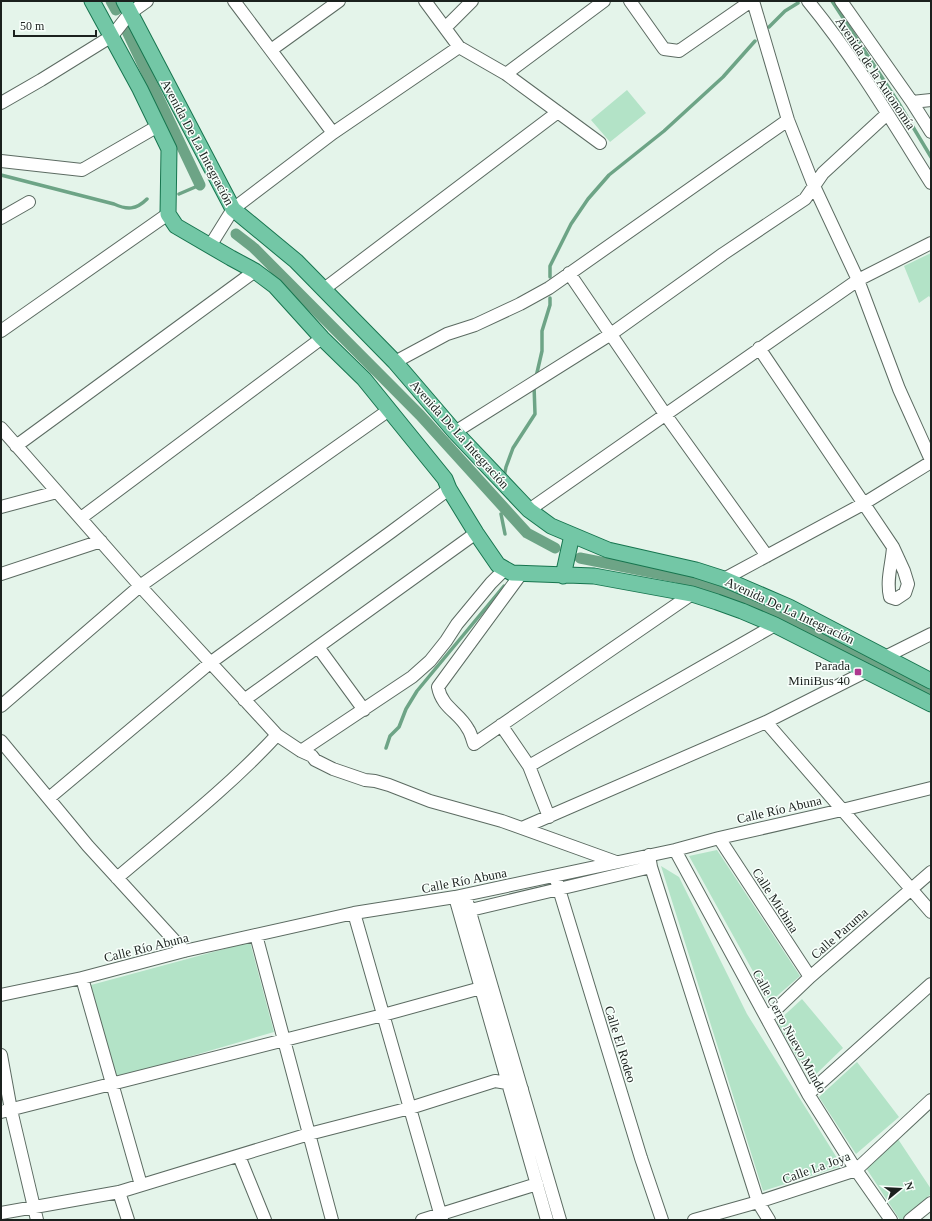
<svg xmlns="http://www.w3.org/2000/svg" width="932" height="1221" font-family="Georgia,serif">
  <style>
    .green { fill: #b3e3c7 }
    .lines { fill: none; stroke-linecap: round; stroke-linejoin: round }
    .stream { stroke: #6da486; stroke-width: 3.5 }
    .canal { stroke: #6da486; stroke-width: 11 }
    .minor-casing { stroke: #5c6b62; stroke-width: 14 }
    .major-casing { stroke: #17754f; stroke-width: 17 }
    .minor { stroke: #fff; stroke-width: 12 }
    .major { stroke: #73c7a6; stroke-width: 15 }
    .poi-dot { fill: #ae3990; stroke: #f8fffb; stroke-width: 1.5 }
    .labels { text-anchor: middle; stroke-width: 3; stroke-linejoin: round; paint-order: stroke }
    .street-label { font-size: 13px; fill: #1b211e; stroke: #f8fffb }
    .poi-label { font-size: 13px; fill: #1b211e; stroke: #f8fffb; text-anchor: end }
  </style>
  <rect width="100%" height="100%" fill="#e4f4ea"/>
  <path class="green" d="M627 90 646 113 610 142 591 120Z
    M931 253V299L929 296 919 303 904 266Z
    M717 850 800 976 770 1002 689 856Z
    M661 866 679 877 747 1014 842 1166 763 1191Z
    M250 942 274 1032 116 1078 91 985Z
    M802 999 843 1048 810 1080 777 1022Z
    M857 1062 899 1117 856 1154 819 1097Z
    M898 1139 931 1189V1194L902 1220H900L866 1168Z"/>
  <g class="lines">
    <path class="stream" d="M832 1 898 102 931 157
      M769 27 785 11 798 3
      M1 175 114 204C127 210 136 210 147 199
      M179 194 200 185
      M550 277V266L571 224 588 199 609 175 664 131 723 77 755 41
      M536 377 542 351V331L550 305V298
      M504 477 506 467 513 448 535 414 534 385
      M501 514 505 534
      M386 748 390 736 399 727 406 709 417 691 504 586"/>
    <path class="canal" d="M111 1 116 10
      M123 23 200 185
      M236 234 254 248 420 415 527 533 555 548
      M580 558 676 577 730 595 793 622 904 680 931 692"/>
    <g class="minor-casing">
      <path id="minor" d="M234 1 333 133
        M425 1 459 47
        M630 1 664 49 679 51 751 1
        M753 1 788 120 814 186 858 280 899 389 931 460
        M808 1C854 57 892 121 931 183
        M841 1 912 102 931 132
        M445 28 472 1
        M271 50 339 1
        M506 74 604 1
        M912 102 931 100
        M1 103 41 80 112 36 130 13 147 1
        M1 161 82 170 158 126
        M1 218 29 202
        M210 246 233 209 333 133 459 47 506 74 600 143
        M569 273 665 414 767 556
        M324 289 558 112
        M1 331 168 214
        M759 348 893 547 904 571 908 584 905 593 896 599 890 597C886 580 892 564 893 547
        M395 362 447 334 475 325 520 304 549 288 788 120
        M1 428 140 586 277 735 301 751 312 756 315 760 333 769 365 780 375 781 389 785 430 801 502 821 616 862
        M455 432 611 334 723 254 805 199 823 173 887 114
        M16 446 255 271
        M1 507 57 492
        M529 510 858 280 931 243
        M81 518 322 338
        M1 574 101 541
        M521 574 438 687C442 708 459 712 468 729 471 733 472 739 474 744L692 594
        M724 579 863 504 931 462
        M318 647 364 710
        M885 657 931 634
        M244 700 476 533
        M1 706 140 586 389 410
        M766 722 931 912
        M501 725 529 766 549 817
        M1 741 88 846 184 951
        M301 751 412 677 430 661 446 641 457 624 491 583 505 569
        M529 766 775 625
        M49 798 210 663 391 532 449 489
        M522 828 766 722 867 671
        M719 838 810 977
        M675 850 808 1094 856 1170 891 1220
        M649 855 651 867 758 1202 769 1220
        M555 876 641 1158 662 1220
        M117 878C171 832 228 788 277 735
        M465 895 560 1220
        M455 897 547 1220
        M462 912 651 867
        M354 913 442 1220
        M256 935 332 1220
        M82 978 141 1185
        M1 995 82 978 184 951 354 913 455 897 675 850 719 838 842 810 931 788
        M767 1018 810 977 931 872
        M1 1055 11 1110 37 1220
        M808 1094 931 984
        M1 1112 383 1015 481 988
        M239 1156 265 1220
        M119 1192 128 1220
        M1 1213 119 1192 309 1134 410 1108 495 1081 507 1083 522 1089
        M422 1220 537 1184
        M694 1220 758 1202 856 1170 931 1100
        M910 1220 931 1203"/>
    </g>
    <g class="major-casing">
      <path id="major" d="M92 1 140 89 169 149 168 214 176 226 231 258 255 271 275 286 322 338 364 379 445 479 449 489 476 533 498 565 512 573 594 576 692 594 717 602 742 611 775 625 931 704
        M124 1 233 209 296 261 395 362 455 432 529 510 551 526 608 550 696 570 724 579 789 607 931 681
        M563 576 572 535"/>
    </g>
    <use href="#minor" class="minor"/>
    <use href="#major" class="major"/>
  </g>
  <rect class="poi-dot" x="854" y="668" width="8" height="8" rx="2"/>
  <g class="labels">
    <g class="street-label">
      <text transform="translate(876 73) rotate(56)" y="5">Avenida de la Autonomía</text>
      <text transform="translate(198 142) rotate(62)" y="5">Avenida De La Integración</text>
      <text transform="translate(460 434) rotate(48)" y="5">Avenida De La Integración</text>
      <text transform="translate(790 610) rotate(25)" y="5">Avenida De La Integración</text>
      <text transform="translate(779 809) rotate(-13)" y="5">Calle Río Abuna</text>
      <text transform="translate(464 880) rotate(-11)" y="5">Calle Río Abuna</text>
      <text transform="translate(776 900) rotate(57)" y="5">Calle Michina</text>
      <text transform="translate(839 933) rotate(-41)" y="5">Calle Paruma</text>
      <text transform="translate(146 947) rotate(-14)" y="5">Calle Río Abuna</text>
      <text transform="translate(790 1031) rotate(61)" y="5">Calle Cerro Nuevo Mundo</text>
      <text transform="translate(621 1044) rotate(73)" y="5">Calle El Rodeo</text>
      <text transform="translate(816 1167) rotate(-20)" y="5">Calle La Joya</text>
    </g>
    <g class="poi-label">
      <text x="850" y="670">Parada<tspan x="850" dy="15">MiniBus 40</tspan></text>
    </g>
  </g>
  <rect width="932" height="1221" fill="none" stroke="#1b211e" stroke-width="4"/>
  <g transform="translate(900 1189) rotate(72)" stroke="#f8fffb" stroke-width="3" paint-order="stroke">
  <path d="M0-3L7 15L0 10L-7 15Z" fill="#1b211e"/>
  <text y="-6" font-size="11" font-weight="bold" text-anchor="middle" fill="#1b211e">N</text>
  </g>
  <path d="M14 30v6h82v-6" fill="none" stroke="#1b211e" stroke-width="2"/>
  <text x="20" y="30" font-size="12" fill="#1b211e" stroke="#f8fffb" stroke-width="3" paint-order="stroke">50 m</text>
</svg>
